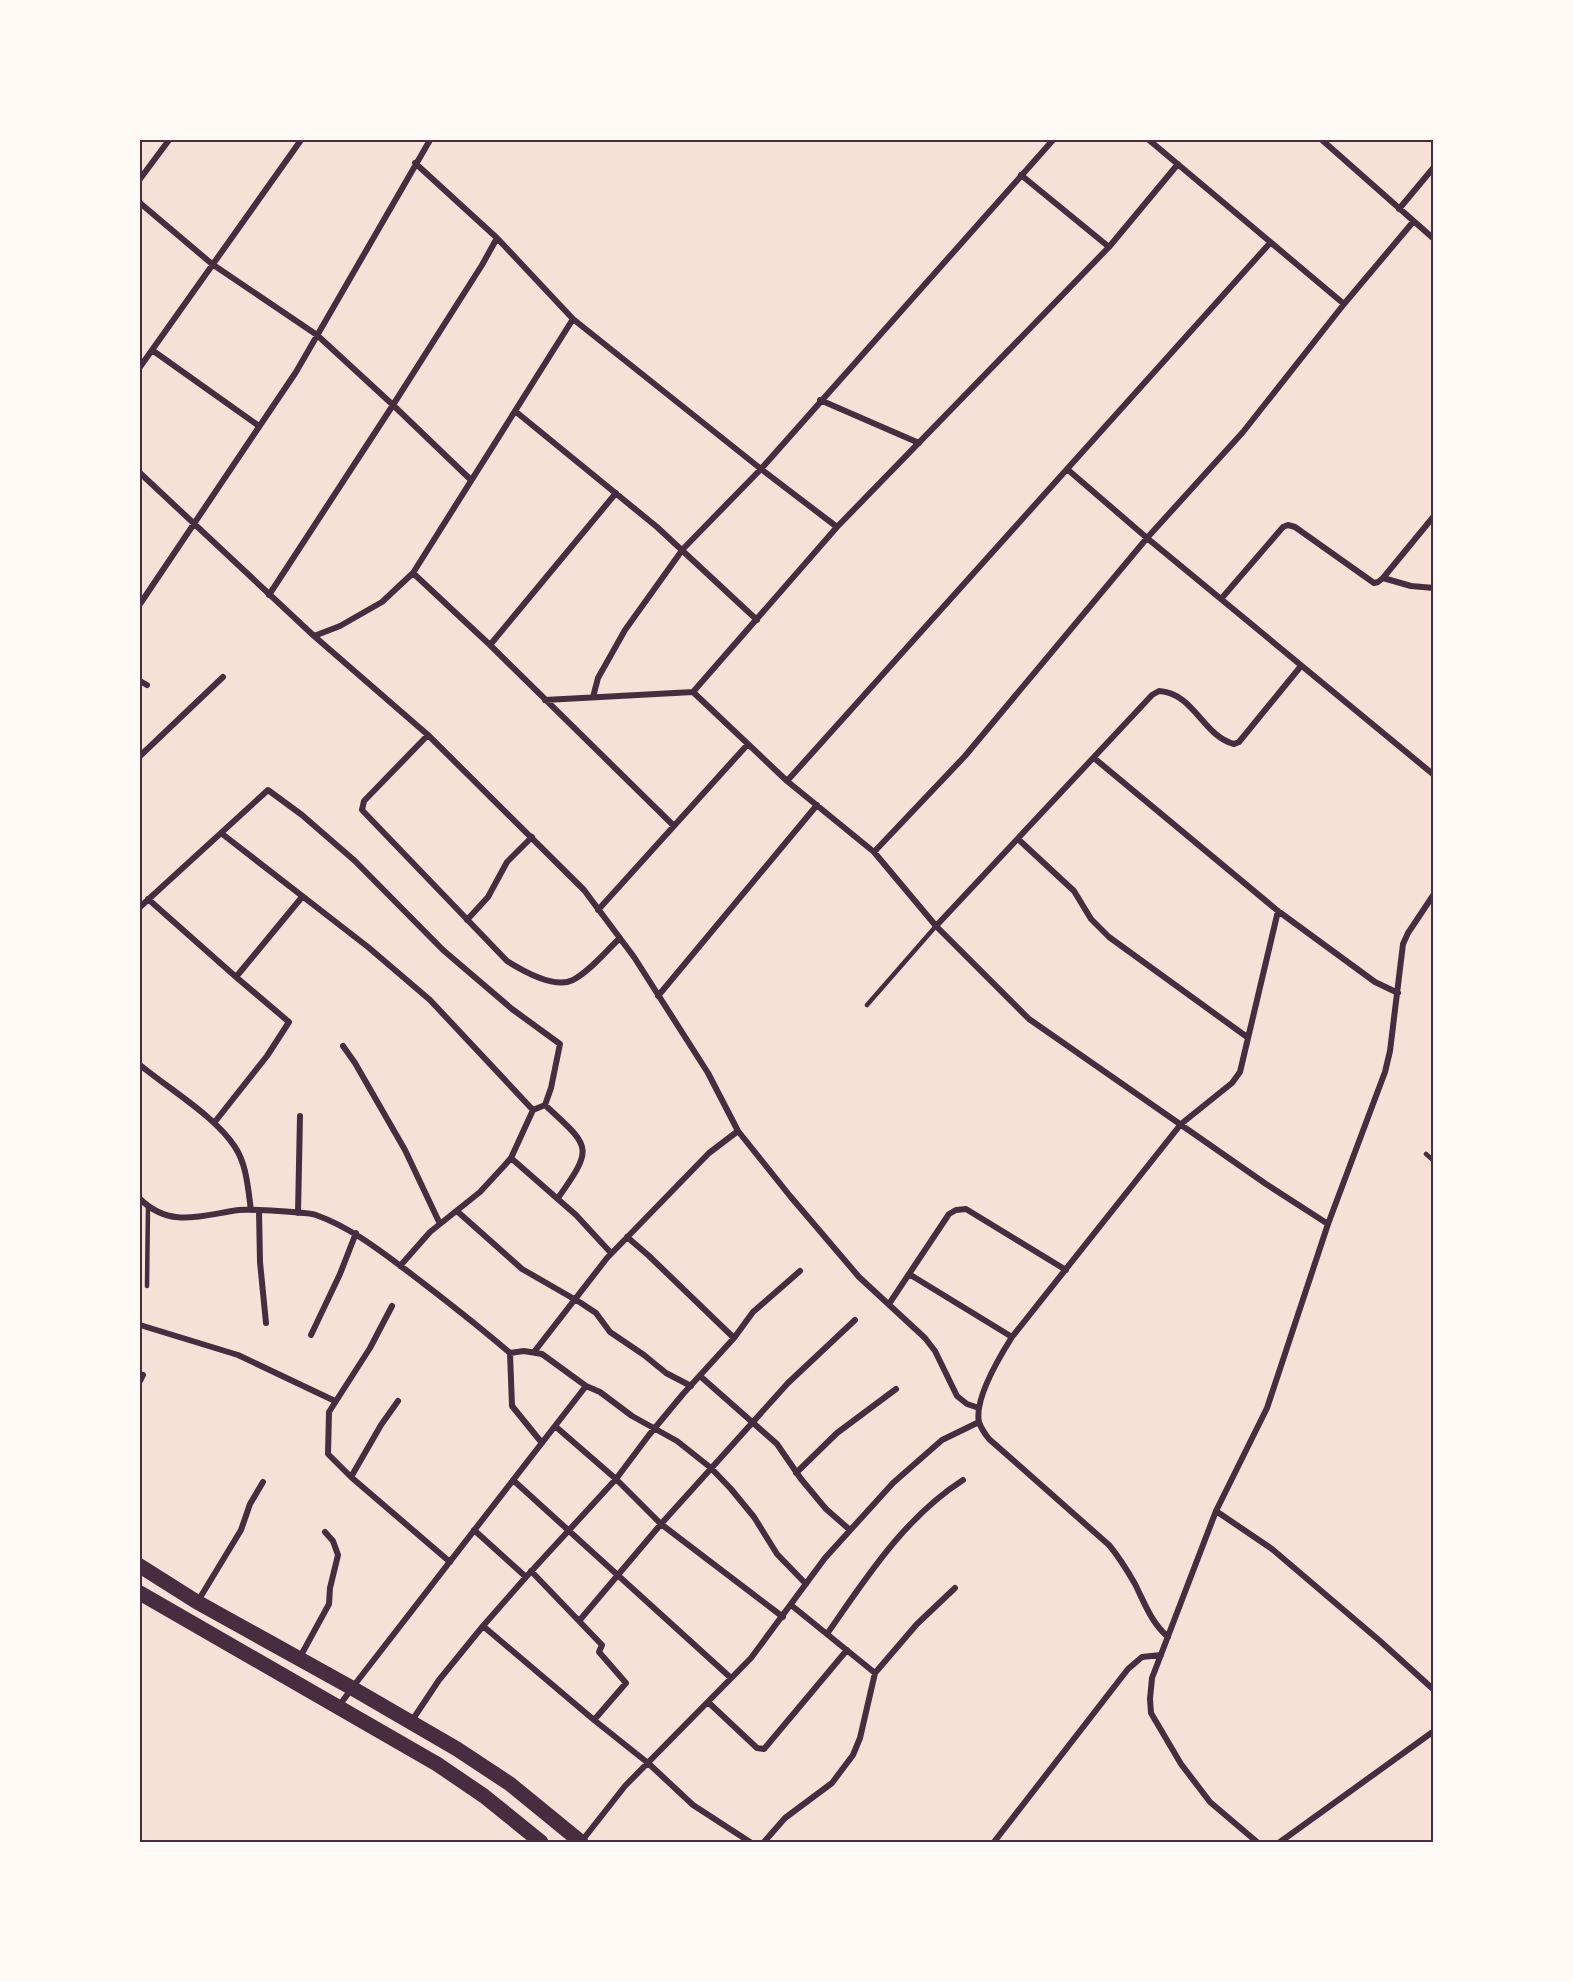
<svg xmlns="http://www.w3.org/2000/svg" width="1573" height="1982" font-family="Raleway,sans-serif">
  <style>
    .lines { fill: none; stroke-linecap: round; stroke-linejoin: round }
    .service { stroke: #4a2c40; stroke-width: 4.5 }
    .minor { stroke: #4a2c40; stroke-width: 6 }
    .primary { stroke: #4a2c40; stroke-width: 15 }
    .neatline { fill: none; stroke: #4a2c40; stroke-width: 2 }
  </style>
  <rect width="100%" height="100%" fill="#f7e1d7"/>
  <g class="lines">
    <path class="service" d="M867 1005 936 926
      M1426 1154 1434 1161
      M147 1286 148 1207"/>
    <path class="minor" d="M1149 140 1344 304
      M1322 140 1434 239
      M415 163 497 238 573 319 761 469 837 527
      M1178 164 1109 247 837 527 693 692 787 781 874 852 936 926 1029 1019 1266 1184 1328 1224
      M1021 175 1109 247
      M140 179 169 140
      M140 203 212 264 317 335 393 405 471 480
      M1399 209 1434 167
      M152 350 259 426
      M140 367 301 140
      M820 400 919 443
      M515 411 657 527 757 620
      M1067 469 1147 538 1434 775
      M140 473 314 636 428 735 584 890 634 957 708 1073 738 1131 790 1196 859 1277 925 1338 935 1351 957 1396 967 1404 979 1408
      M413 573 490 645 674 826
      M1383 578 1411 586 1434 588
      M269 595 393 405 482 265 497 238
      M1221 599 1283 527 1288 525 1295 527 1374 583 1378 582 1383 578 1434 516
      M140 604 296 372 430 140
      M314 636 340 626 382 602 413 573 573 319
      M490 645 616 493
      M140 681 147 685
      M593 697 598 678 625 630 683 549 761 469 1053 140
      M545 700 693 692
      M428 735 364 801 362 810 507 961C523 971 555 989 573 980 591 970 605 952 620 938
      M140 756 223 677
      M1094 758 1278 911 1375 982 1398 993
      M787 781 1270 243
      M221 833 368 947 430 1000 533 1110
      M1018 839 1074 891 1091 919 1109 937 1247 1037
      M874 852 965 756 1147 538 1243 432 1344 304 1413 222
      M148 899 236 977 289 1022 267 1056 214 1123
      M140 907 268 790 302 815 355 861 443 950 512 1009 560 1044 551 1088 545 1105 533 1110 511 1158 504 1166 480 1192 430 1232 400 1266
      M598 910 748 744
      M467 920 488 897 507 862 532 837
      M936 926 1152 695 1159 691C1194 693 1203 736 1234 744L1239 742 1301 666
      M236 977 302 897
      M658 996 817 805
      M343 1046 355 1063 405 1150 440 1224
      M140 1065C169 1089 215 1116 235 1147 247 1165 248 1190 251 1210
      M545 1105C590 1147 595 1146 558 1198
      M511 1158 576 1215 611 1253
      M140 1199C171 1229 202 1215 239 1210 250 1209 307 1212 316 1215 349 1227 375 1247 402 1267 439 1295 475 1323 510 1353L512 1406 542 1443
      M259 1211 260 1262 266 1323
      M458 1212 522 1269 581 1303 596 1313 610 1332 644 1355 666 1373 691 1386
      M298 1213 300 1116
      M627 1237 648 1255 734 1338
      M909 1274 1012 1337
      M889 1304 949 1214 956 1210 966 1209 1066 1270
      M392 1306 370 1348 329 1412 328 1454 351 1477 450 1562
      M140 1325 238 1355 335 1401
      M311 1335 340 1274 356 1233
      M534 1352 607 1258 709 1153 738 1131
      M510 1353 524 1351 542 1354 586 1386 600 1392 632 1416 677 1441 711 1468 731 1489 754 1517 777 1554 806 1584
      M700 1376 777 1444 801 1479 826 1509 850 1530
      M140 1381 143 1375
      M555 1426 616 1479 661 1524 783 1617
      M796 1473 837 1433 896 1389
      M351 1477 381 1425 398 1401
      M513 1480 731 1678
      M1216 1511 1272 1549 1380 1641 1434 1690
      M474 1530 526 1577
      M531 1571 602 1645 599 1652 626 1683 594 1720
      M198 1601 241 1530 250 1504 263 1482
      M791 1605 875 1673
      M579 1621 661 1524 788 1383 855 1320
      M483 1626 594 1720 648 1763 693 1805 750 1842
      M827 1634C866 1578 904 1518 963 1480
      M1168 1637C1151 1622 1145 1604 1135 1584 1127 1570 1119 1557 1109 1545L989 1439C985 1434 981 1428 979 1422 974 1399 1000 1356 1012 1337L1181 1124 1232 1083 1240 1072 1278 911
      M299 1659 329 1604 330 1588 338 1555 333 1541 325 1532
      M708 1702 757 1748 764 1749 847 1650
      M339 1706 352 1688 586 1386
      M411 1722 439 1680 483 1626 526 1577 616 1479 649 1435 683 1394 734 1338 753 1312 800 1271
      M581 1842 625 1786 751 1658 825 1558 893 1483 942 1440 979 1422
      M764 1842 785 1818 832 1783 853 1755 860 1738 875 1673 917 1624 955 1588
      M994 1842 1128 1669 1142 1657 1161 1655
      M1257 1842 1210 1802 1181 1764 1151 1713 1150 1699 1152 1678 1216 1511 1267 1408 1328 1224 1385 1072 1390 1051 1403 944 1408 933 1434 894
      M1280 1842 1434 1731"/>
    <path class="primary" d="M140 1566 197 1602 352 1688 457 1749 510 1784 581 1842
      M140 1593 437 1764 484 1796 541 1842"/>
  </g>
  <rect width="1573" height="1982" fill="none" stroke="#fffaf5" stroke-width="282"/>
  <rect x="141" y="141" width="1291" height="1700" class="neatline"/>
</svg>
